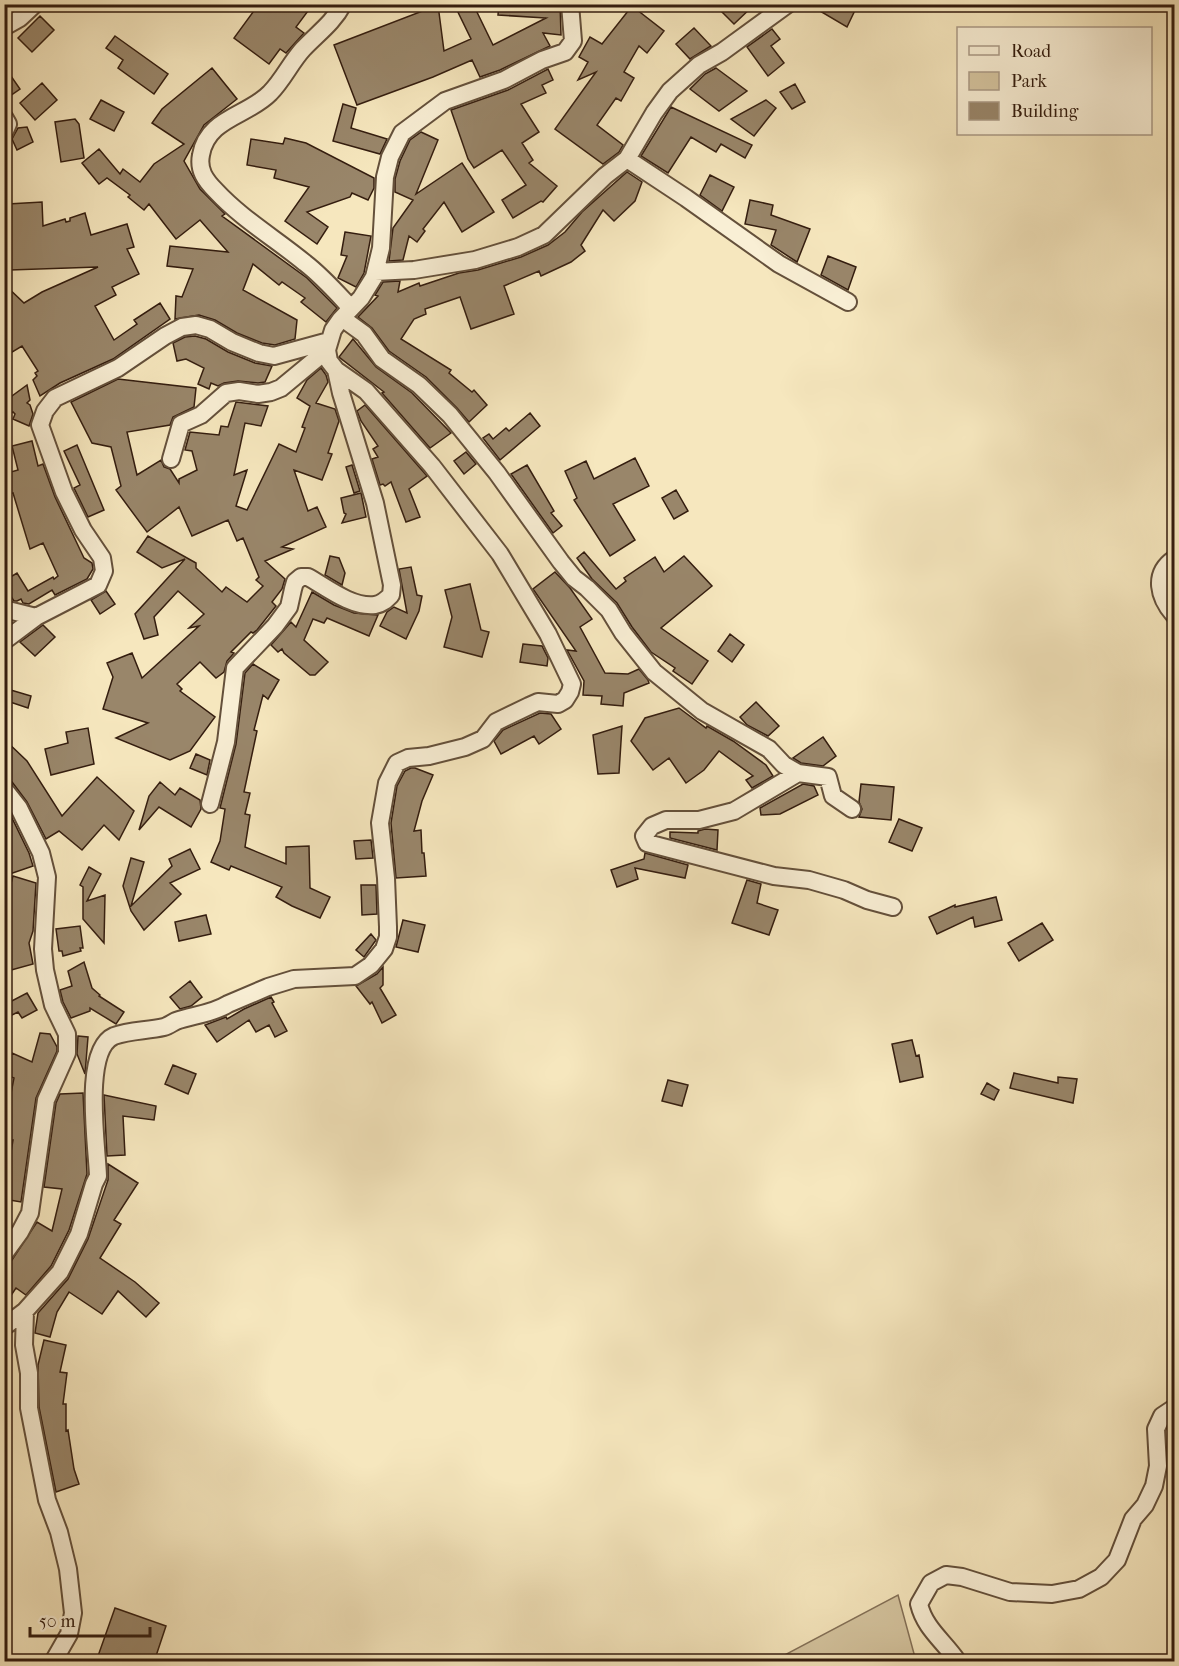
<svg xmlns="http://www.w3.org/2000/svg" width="1179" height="1666" font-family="'IM FELL French Canon',serif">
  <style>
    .green { fill: #d5c5a0; stroke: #847158; stroke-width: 1.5 }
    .building { fill: #99866a; stroke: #341d0f; stroke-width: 1.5 }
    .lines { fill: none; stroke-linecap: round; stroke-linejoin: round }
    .minor-casing { stroke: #64503b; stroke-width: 20 }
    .minor { stroke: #f9efd5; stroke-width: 16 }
  </style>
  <rect width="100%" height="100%" fill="#f6e7be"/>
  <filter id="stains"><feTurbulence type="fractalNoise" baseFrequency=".00333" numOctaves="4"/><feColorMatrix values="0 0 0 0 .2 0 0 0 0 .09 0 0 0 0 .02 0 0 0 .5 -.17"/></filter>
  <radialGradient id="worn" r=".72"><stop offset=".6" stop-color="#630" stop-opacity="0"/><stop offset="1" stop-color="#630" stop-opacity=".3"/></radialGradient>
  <path class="green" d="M898 1595 916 1661H778L777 1659Z"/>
  <path class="building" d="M259 4H299L308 11 296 27 304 33 286 53 280 49 269 64 234 38Z
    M454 4H473L493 45 546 18 498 15 499 4H560L561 35 543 33 550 46 500 70 480 77 472 60 433 77 357 105 334 45 438 5 444 51 471 39Z
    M714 4H755L734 24Z
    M808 4H858L847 27Z
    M632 6 664 31 647 53 639 46 624 72 634 78 621 101 616 98 597 125 623 145 619 152 603 164 555 129 596 72 578 80 588 62 579 57 590 37 602 44Z
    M40 16 54 30 32 52 18 38Z
    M694 28 711 46 690 59 676 44Z
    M772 29 780 39 771 46 784 63 768 76 747 47Z
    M115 36 168 74 154 94 118 68 123 60 106 48Z
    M4 66 20 89 4 100Z
    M212 68 237 99 204 125 184 161 200 189 225 214 222 216 307 278 337 308 326 322 301 302 305 298 282 282 279 285 253 264 243 290 297 320 295 339 275 345 262 343 237 333 215 320 199 315 175 319 176 296 182 297 193 269 167 266 170 246 228 252 200 220 176 239 149 204 144 210 128 197 130 195 107 178 99 184 82 163 99 149 120 174 123 169 140 182 154 164 184 144 152 123 162 109Z
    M716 68 747 91 719 111 690 89 705 74Z
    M548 69 553 80 542 85 546 93 521 104 539 132 522 143 533 160 529 163 557 186 543 202 541 201 513 218 502 200 526 185 502 150 474 168 468 159 451 110 508 90Z
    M42 83 57 100 35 120 20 103Z
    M795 84 805 102 792 109 780 92Z
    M101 100 124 112 114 131 90 119Z
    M766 100 776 108 754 136 731 119Z
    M343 104 356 108 351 128 387 139 380 154 333 141Z
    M671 107 752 145 745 158 721 144 716 152 691 137 668 173 641 156Z
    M75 119 79 124 84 158 61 162 55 122Z
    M27 127 33 142 17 150 12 139 18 128Z
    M421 132 438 140 416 194 462 163 494 212 462 232 444 202 423 229 425 231 417 242 409 236 403 260 389 261 393 228 413 200 395 192V179L400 161 410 140Z
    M285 138 306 143 374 178V188L368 200 352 193 350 197 307 212 328 227 317 244 285 221 309 187 274 178 276 170 247 165 251 139 283 144Z
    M627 172 642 182 635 201 614 221 603 210 581 245 585 251 571 262 541 276 539 271 504 286 514 314 471 329 460 297 425 309 426 314 414 319 401 339 451 370 449 373 472 392 474 390 487 405 469 422 457 408 426 377 389 351 372 328 358 317 378 296 375 295 383 282 400 281 398 292 419 283 420 286 459 273 478 270 521 257 548 245 565 232 582 212Z
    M710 175 734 187 722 211 700 195Z
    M750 200 773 205 771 215 810 229 797 262 771 245 776 230 745 224Z
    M42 202 43 226 65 219 66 222 70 221V218L85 213 91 235 127 224 134 247 127 249 139 274 112 287 116 295 95 306 114 340 137 324 134 320 160 303 170 319 113 359 60 383 40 396 33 380 37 376 35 373 38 371 22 346 4 357V284L24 303 42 292 98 267 10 270 8 204Z
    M345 232 371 236 364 273 356 287 338 278 347 256 341 255Z
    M828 256 856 267 848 290 821 275Z
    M195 336 206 339 228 352 255 363 272 366 265 382 258 383 238 381 224 383 218 386 211 383 209 389 198 384 204 368 186 359 177 361 173 343 185 337Z
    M353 339 376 367 412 393 451 433 430 448 382 393 384 392 339 357Z
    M321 368 326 375 328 382 316 403 335 409 339 421 328 453 332 454 322 480 294 470 308 511 317 507 326 527 282 547 293 549 265 561 285 579 282 589 272 602 276 606 257 630 253 633 251 632 231 652 234 653 227 661 224 672 216 678 200 662 177 684 182 689 180 691 215 717 190 751 170 760 116 738 148 723 103 709 113 677 107 663 132 653 142 678 199 626 189 628 204 614 178 591 154 617 158 635 144 639 135 614 185 559 162 568 137 552 148 536 196 563V568L222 592 226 587 247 602 263 586 256 580 259 577 243 538 237 541 228 520 192 536 179 507 147 532 116 490 121 486 111 447 92 443 71 402 118 379 196 388 194 407 173 417 170 425 127 432 137 475 161 460 164 467 170 469 179 483V479L197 470 192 451 185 450 190 432 219 435 221 426 228 427 236 402 268 406 261 426 245 423 234 475 247 470 236 506 247 510 279 444 296 452 305 428 302 427 310 406 297 398 307 380Z
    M27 385 30 400 27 403 30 405 33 414 29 426 13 419 15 414 13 412 4 417V413L12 396Z
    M365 405 427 476 409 489 420 517 406 522 391 482 385 486 383 484 380 485 372 459 378 457 373 449 378 446 361 421 357 411Z
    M530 413 540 426 500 460 483 438 489 434 493 439 506 428 509 431Z
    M32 441 38 466 43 464 55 497 84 558 92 563 93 569 87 579 55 595 52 590 29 604 23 603 21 599 17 601H14L4 586V581L17 573 28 591 53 577 54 579 58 576 43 543 30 549 13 493 4 495V474L18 470 12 446Z
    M77 445 104 510 88 517 74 488 80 485 64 451Z
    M466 452 476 464 464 474 454 461Z
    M635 458 649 486 613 504 635 540 610 556 574 500 577 498 565 471 586 461 594 479Z
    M352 465 360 491 354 493 346 467Z
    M527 465 554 511 551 513 562 526 553 533 511 474Z
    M676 490 688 511 674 519 662 498Z
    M361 493 366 517 342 523 346 514 344 513 341 498Z
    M584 552 616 589 626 581 624 578 655 557 664 572 684 556 712 586 661 628 708 661 692 684 673 671 675 668 651 652 632 627 617 603 592 579 577 558Z
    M330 556 339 558 345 573 342 585 325 575Z
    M411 567 417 595 422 596 419 611 406 639 380 626 387 612 394 607 407 613 399 569Z
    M555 572 570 588 592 619 580 627 605 673 628 674 639 669 648 680 649 683 624 693 623 706 601 704 602 696 583 695 584 681 567 650 576 651 533 589Z
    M470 584 481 630 489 632 482 657 444 647 452 617 445 590Z
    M106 591 115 604 100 614 91 600Z
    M312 592 334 605 354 613 378 615 369 636 327 618 324 623 313 619 304 640 328 662 315 675H310L284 653 282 649 278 652 271 645 291 622 296 627Z
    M43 625 55 637 35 656 20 642Z
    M730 634 744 645 732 662 718 651Z
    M523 644 542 646 548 658 547 666 520 662Z
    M253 664 279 680 268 699 263 695 254 730 257 731 244 792 250 793 245 814 250 815 245 847 286 864V847L309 846 310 888 330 897 320 918 292 906 276 897 282 887 231 866 229 870 211 862 220 841 225 809 220 808 236 744 245 673Z
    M4 688 31 696 28 708 4 700Z
    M756 702 779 726 768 736 747 725 740 717Z
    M679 708 706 728 707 726 733 741 766 765 773 776 752 788 746 780 753 776 719 751 704 770 686 783 669 758 653 770 631 741 645 718Z
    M540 713 551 714 561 729 539 744 534 736 501 754 494 741 503 730Z
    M622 726 619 773 598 774 593 735Z
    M88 728 94 764 51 775 45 749 68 743 66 732Z
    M823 737 836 756 823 766 801 763 793 758Z
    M4 739 27 761 62 816 97 777 134 811 119 840 104 825 82 850 59 831 46 839 27 802 12 782 4 779Z
    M196 754 210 760 207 775 190 768Z
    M411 768H415L433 775 422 801 414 831 421 830 422 853H424L426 876 396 878 391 823 397 786 405 771Z
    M160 782 175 795 180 788 200 800 201 809 191 827 159 807 139 830 149 796Z
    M803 784 814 786 818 795 780 814 761 815 760 808Z
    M861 784 894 787 891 820 859 817 862 809 859 802Z
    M4 807 10 814 29 853 33 866 4 876Z
    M899 819 922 828 912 851 889 842Z
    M705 829 718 830 717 850 670 838V832L698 833V831Z
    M371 840 373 858 356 859 354 841Z
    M190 849 200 869 170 883 181 894 144 930 131 911 123 886 131 858 144 862 131 906 172 866 169 859Z
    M645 853 688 865 685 878 635 868 638 879 617 887 611 870 644 859Z
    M89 867 101 874 87 901 105 895 104 943 83 919V887L80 885Z
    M13 876 36 883 33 931 29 943 33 964 4 972V922L9 911 4 909Z
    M747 880 761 884 757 903 778 910 769 935 732 923Z
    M361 885H376L377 914 362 915Z
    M996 897 1002 920 975 927 973 917 937 934 929 917 955 905V907Z
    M206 915 211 934 179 941 175 922Z
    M403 920 425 925 418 952 396 947Z
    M1042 923 1053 940 1019 961 1008 943Z
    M80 926 83 948H80L81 951 63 956 62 951H59L56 929Z
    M371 934 376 940 364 957 356 950Z
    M84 962 92 988 100 995 99 996 124 1012 116 1024 90 1008V1011L71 1018 63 1002 60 990 72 986 68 971Z
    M383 967V985L380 988 396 1015 382 1023 372 1002 370 1004 356 986 377 974Z
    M190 981 202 997 191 1006 180 1009 170 997Z
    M27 993 37 1010 22 1018 18 1012 4 1019V1005Z
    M271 997 274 1002 272 1003 287 1031 275 1037 269 1025 256 1032 249 1020 217 1042 205 1025 226 1017 227 1019 244 1009Z
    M40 1033 50 1034 57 1047V1051L36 1098 21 1202 4 1199V1170L8 1171 13 1140H4V1113L7 1114 14 1078 4 1074V1070L12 1053 32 1062Z
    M78 1036 88 1037 85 1074 77 1054Z
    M912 1040 916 1056 919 1055 923 1077 900 1082 892 1044Z
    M173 1065 196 1074 188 1094 165 1084Z
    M1014 1073 1058 1083V1077L1077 1079 1073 1103 1010 1088Z
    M668 1080 688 1085 682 1106 662 1101Z
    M987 1083 999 1090 994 1100 981 1094Z
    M83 1093 87 1174 69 1230 51 1266 26 1295 16 1288 12 1294 4 1289V1264L12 1260 37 1222 52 1231 62 1189 44 1187 56 1103 60 1094Z
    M104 1095 156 1106 154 1120 123 1116 125 1155 107 1156Z
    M108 1164 138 1183 114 1220 121 1224 100 1258 135 1282 159 1303 146 1317 118 1291 102 1314 69 1292 57 1312 50 1337 35 1333 38 1313 68 1279 88 1239 108 1180Z
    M44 1340 66 1345 60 1372 67 1373 63 1404H66V1431L68 1430 74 1469 79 1484 56 1492 39 1407 38 1365Z
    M115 1608 166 1626 154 1662H114L98 1656Z"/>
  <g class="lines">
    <g class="minor-casing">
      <path id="minor" d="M343 4C333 23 317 34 303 49 291 62 283 80 270 93 248 116 207 118 201 155 198 170 205 180 216 191 242 219 276 239 305 263 322 276 336 292 351 308
        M4 27 20 18 35 4
        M4 117 8 124 4 133
        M627 159 686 198 779 264 848 302
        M375 272 414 270 475 260 518 247 544 235 605 176 627 159 654 113 670 91 699 65 722 52 788 4
        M342 318 364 334 382 359 419 385 450 415 497 473 561 562 574 578 587 588 609 610 623 633 654 672 702 711 769 749 784 765 798 773 828 777 833 796 852 809
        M171 459 181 424 201 415 226 393 239 391 258 394 271 392 281 388 327 350
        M1174 559C1152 574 1159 598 1174 615
        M4 609 36 617
        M4 641 36 617 98 585 104 571 102 558 83 530 64 492 40 425 45 411 55 398 118 368 165 336 182 327 196 325 210 329 232 342 259 353 274 356 329 341
        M798 773 734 811 699 820H666L652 826 644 836 647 843 774 876 809 880 844 890 867 900 893 907
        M4 789 19 808 41 853 47 877 43 949 45 970 53 1005 67 1034V1053L46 1100 30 1213 20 1232 4 1254
        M210 804 226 742 235 668 275 626 289 607 293 589 295 582 301 577H308C326 587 352 608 375 605 382 604 386 600 391 595L392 585 375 503 341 393 336 370
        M4 1327 25 1311
        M53 1662 69 1634 73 1613 68 1569 59 1532 47 1500 29 1408V1373L24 1345 25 1311 60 1272 79 1234 94 1184 98 1176C97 1145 82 1050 114 1036 130 1030 147 1031 164 1027 168 1026 172 1023 176 1021 193 1015 212 1014 228 1004L268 987 294 979 355 976 371 965 384 949 388 937V927L386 878 380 823 387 783 397 763 408 758 429 756 465 747 483 739 496 722 529 706 538 702 558 704 565 700 570 692 572 684 548 634 500 554 432 466 366 391 336 370 329 361 327 350 333 330 340 320 361 298 374 277 381 248 385 177 390 157 402 133 445 101 504 80 542 60 565 52 573 41 570 4
        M958 1662C944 1641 925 1629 919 1604L931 1583 946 1575 962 1577 1010 1592 1052 1594 1079 1589 1101 1577 1117 1560 1133 1519 1145 1505 1154 1486 1158 1466 1156 1429 1162 1416 1174 1408"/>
    </g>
    <use href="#minor" class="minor"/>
  </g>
  <rect width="1179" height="1666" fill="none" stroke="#f6e7be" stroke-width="24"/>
  <rect x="6" y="6" width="1167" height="1654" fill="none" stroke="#341d0f" stroke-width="3"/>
  <rect x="12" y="12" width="1155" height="1642" fill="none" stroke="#341d0f" stroke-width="1.5"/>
  <rect x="957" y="27" width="195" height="108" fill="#f9efd5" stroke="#aa9b86" stroke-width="1.5"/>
  <rect x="969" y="46" width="30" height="9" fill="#f9efd5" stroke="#aa9b86" stroke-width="1.5"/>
  <text x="1011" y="57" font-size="18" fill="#341d0f">Road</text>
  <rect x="969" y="72" width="30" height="18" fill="#d5c5a0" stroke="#aa9b86" stroke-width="1.5"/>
  <text x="1011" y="87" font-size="18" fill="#341d0f">Park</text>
  <rect x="969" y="102" width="30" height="18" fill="#99866a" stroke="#aa9b86" stroke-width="1.5"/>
  <text x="1011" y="117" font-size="18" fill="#341d0f">Building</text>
  <path d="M30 1627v9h120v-9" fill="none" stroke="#341d0f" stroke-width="3"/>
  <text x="39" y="1627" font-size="18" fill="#341d0f" stroke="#f9efd5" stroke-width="4.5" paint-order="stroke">50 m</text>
  <rect width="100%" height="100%" filter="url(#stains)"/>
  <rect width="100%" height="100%" fill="url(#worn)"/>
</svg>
